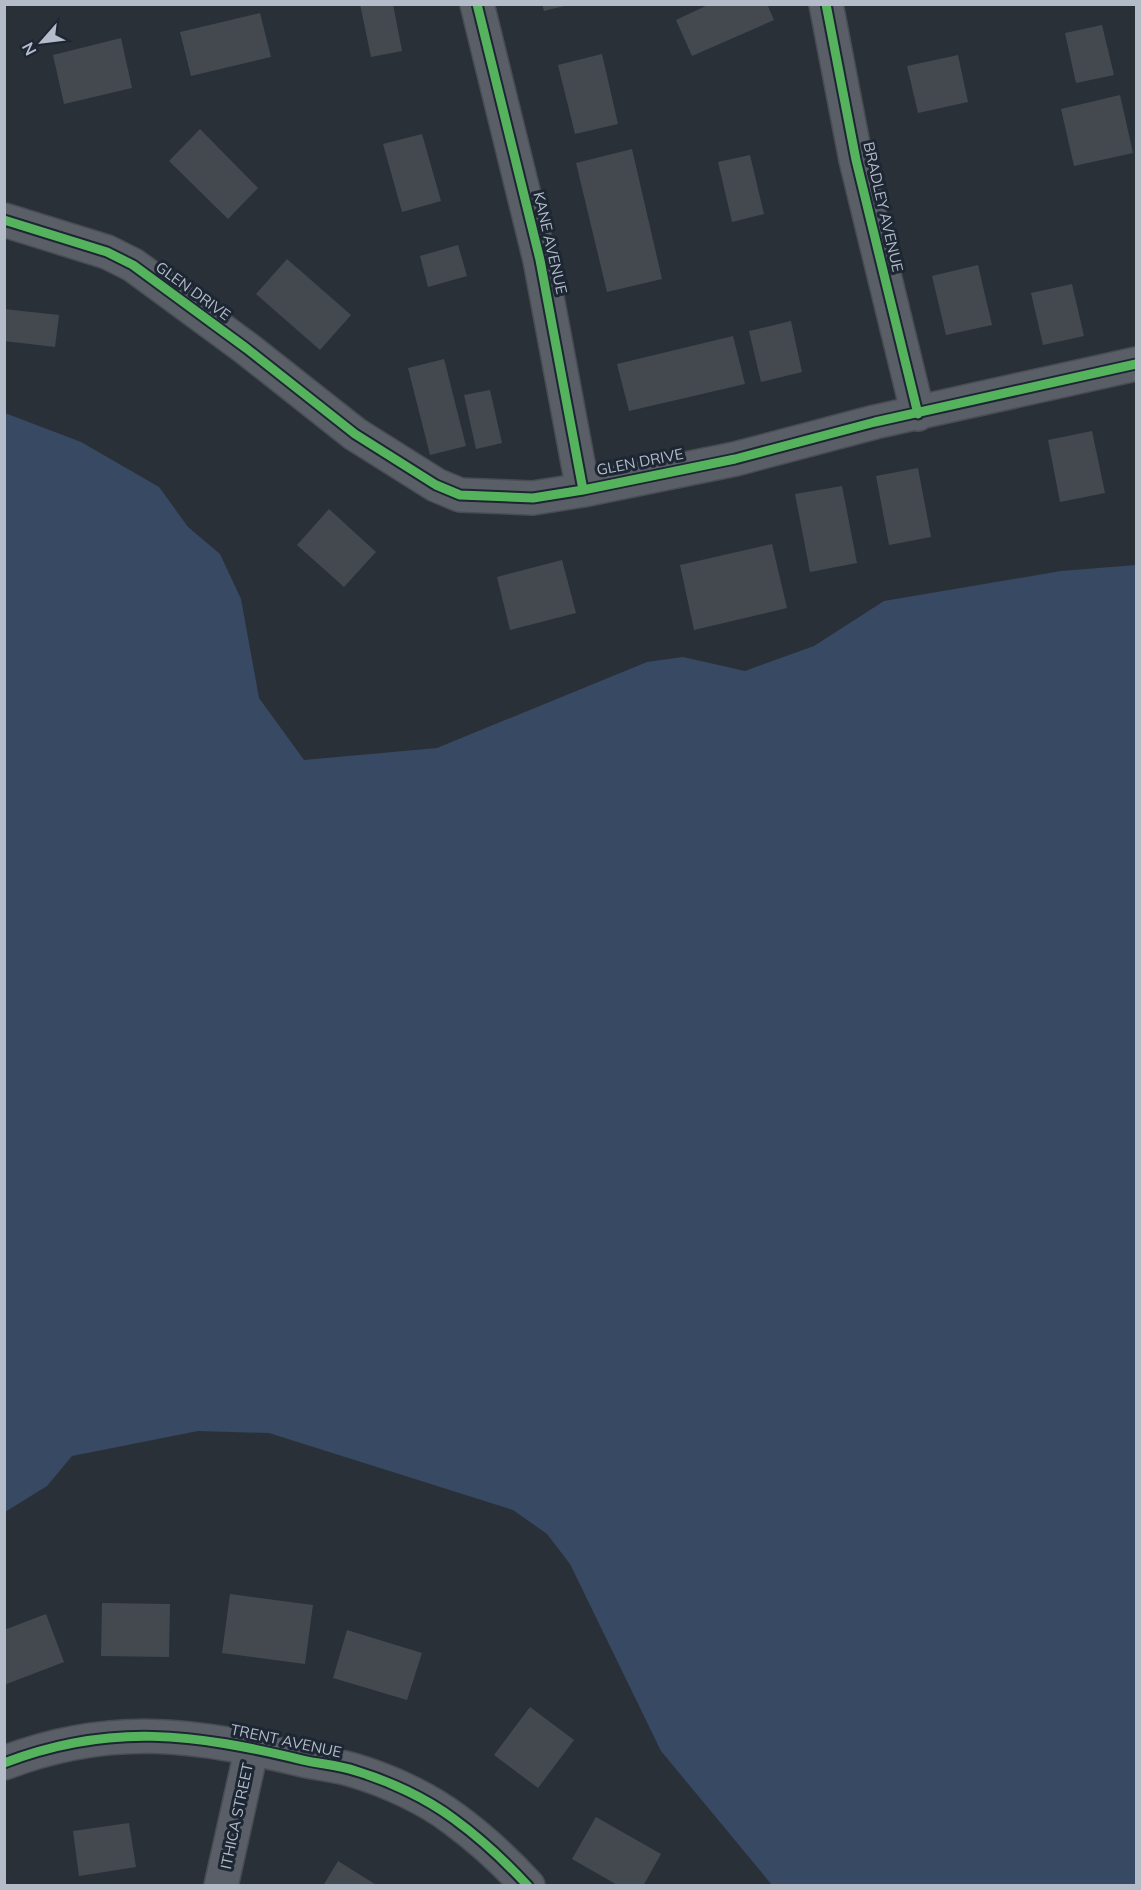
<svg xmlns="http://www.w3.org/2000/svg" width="1141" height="1890" font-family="Mulish,sans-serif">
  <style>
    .water { fill: #384963 }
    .building { fill: #444950 }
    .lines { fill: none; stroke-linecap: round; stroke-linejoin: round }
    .street-casing { stroke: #484c53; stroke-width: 36 }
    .street { stroke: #5a5e66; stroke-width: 33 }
    .cycleway-casing { stroke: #1d2633; stroke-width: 13 }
    .cycleway { stroke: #56b35d; stroke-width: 9 }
    .labels { text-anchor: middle; stroke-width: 6; stroke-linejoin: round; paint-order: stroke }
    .street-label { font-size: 15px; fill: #b4bcc9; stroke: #1d2633 }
  </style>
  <rect width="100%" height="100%" fill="#2a3038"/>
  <path class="water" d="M5 413 81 442 159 487 188 527 220 554 241 599 259 698 304 760 437 748 647 662 683 657 745 671 814 646 884 601 1061 571 1136 565V1885H772L661 1751 570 1564 547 1534 513 1510 269 1433 198 1431 72 1456 47 1486 5 1512Z"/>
  <path class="building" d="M360 4H393L402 51 371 57Z
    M542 4H568V5L544 11Z
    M710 4H767L774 20 692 56 676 20Z
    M260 13 271 57 191 76 180 32Z
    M1102 25 1114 75 1076 83 1065 33Z
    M121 38 132 88 64 104 53 55Z
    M602 54 618 124 575 134 558 65Z
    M958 55 968 102 918 113 907 66Z
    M1120 95 1133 153 1074 166 1061 109Z
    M200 129 258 188 228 219 169 161Z
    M422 134 441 201 402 212 383 144Z
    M632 149 662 279 607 292 576 163Z
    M750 155 764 214 732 222 718 162Z
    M458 245 467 276 428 287 420 256Z
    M287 259 351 315 320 350 256 294Z
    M978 265 992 325 946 335 932 276Z
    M1072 284 1084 336 1043 345 1031 293Z
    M4 309 59 315 55 347 4 341Z
    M791 321 802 372 761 382 749 331Z
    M733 336 745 384 629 411 617 364Z
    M444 359 466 446 430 455 408 368Z
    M490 390 502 443 476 449 464 395Z
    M1092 431 1105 493 1060 502 1048 440Z
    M918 468 931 537 889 545 876 476Z
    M842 486 857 563 810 572 795 494Z
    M329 509 376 552 344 587 297 545Z
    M772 544 787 608 694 630 680 565Z
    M562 560 576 613 510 630 497 577Z
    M230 1594 313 1605 305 1664 222 1653Z
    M102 1603 170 1604 169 1657 101 1656Z
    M46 1614 64 1662 4 1685V1630Z
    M347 1630 422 1653 407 1700 333 1678Z
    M530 1707 574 1740 538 1788 494 1755Z
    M596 1817 661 1854 643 1886H619L572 1859Z
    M129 1823 136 1867 79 1876 73 1831Z
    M338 1861 378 1886H323Z"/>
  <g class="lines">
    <g class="street-casing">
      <path id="street" d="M477 4 540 260 583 490
        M826 4 856 160 918 414
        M4 220 107 252 133 265 246 348 355 434 436 485 460 495 533 498 583 490 735 459 875 422 1136 364
        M4 1763C111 1722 195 1734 303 1760 320 1764 339 1765 356 1771 389 1781 426 1798 454 1819 480 1838 505 1861 528 1886
        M221 1886 252 1747"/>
    </g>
    <use href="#street" class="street"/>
    <g class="cycleway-casing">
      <path id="cycleway" d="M477 4 540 260 583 490
        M826 4 856 160 918 414
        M4 220 107 252 133 265 246 348 355 434 436 485 460 495 533 498 583 490 735 459 875 422 1136 364
        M4 1763C111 1722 195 1734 303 1760 320 1764 339 1765 356 1771 389 1781 426 1798 454 1819 480 1838 505 1861 528 1886"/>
    </g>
    <use href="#cycleway" class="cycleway"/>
  </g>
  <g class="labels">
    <g class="street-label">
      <text transform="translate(883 207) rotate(77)" y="5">BRADLEY AVENUE</text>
      <text transform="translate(550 243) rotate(77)" y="5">KANE AVENUE</text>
      <text transform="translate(193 291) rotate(36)" y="5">GLEN DRIVE</text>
      <text transform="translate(640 462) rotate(-11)" y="5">GLEN DRIVE</text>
      <text transform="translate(286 1741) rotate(12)" y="5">TRENT AVENUE</text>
      <text transform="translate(237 1816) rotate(-78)" y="5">ITHICA STREET</text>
    </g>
  </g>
  <rect width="1141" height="1890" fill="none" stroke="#b4bcc9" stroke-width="12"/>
  <g transform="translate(42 42) rotate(242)" stroke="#1d2633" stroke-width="4.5" paint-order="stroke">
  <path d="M0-4.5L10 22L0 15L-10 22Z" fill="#b4bcc9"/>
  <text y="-9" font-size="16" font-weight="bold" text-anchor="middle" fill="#b4bcc9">N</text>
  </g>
</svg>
